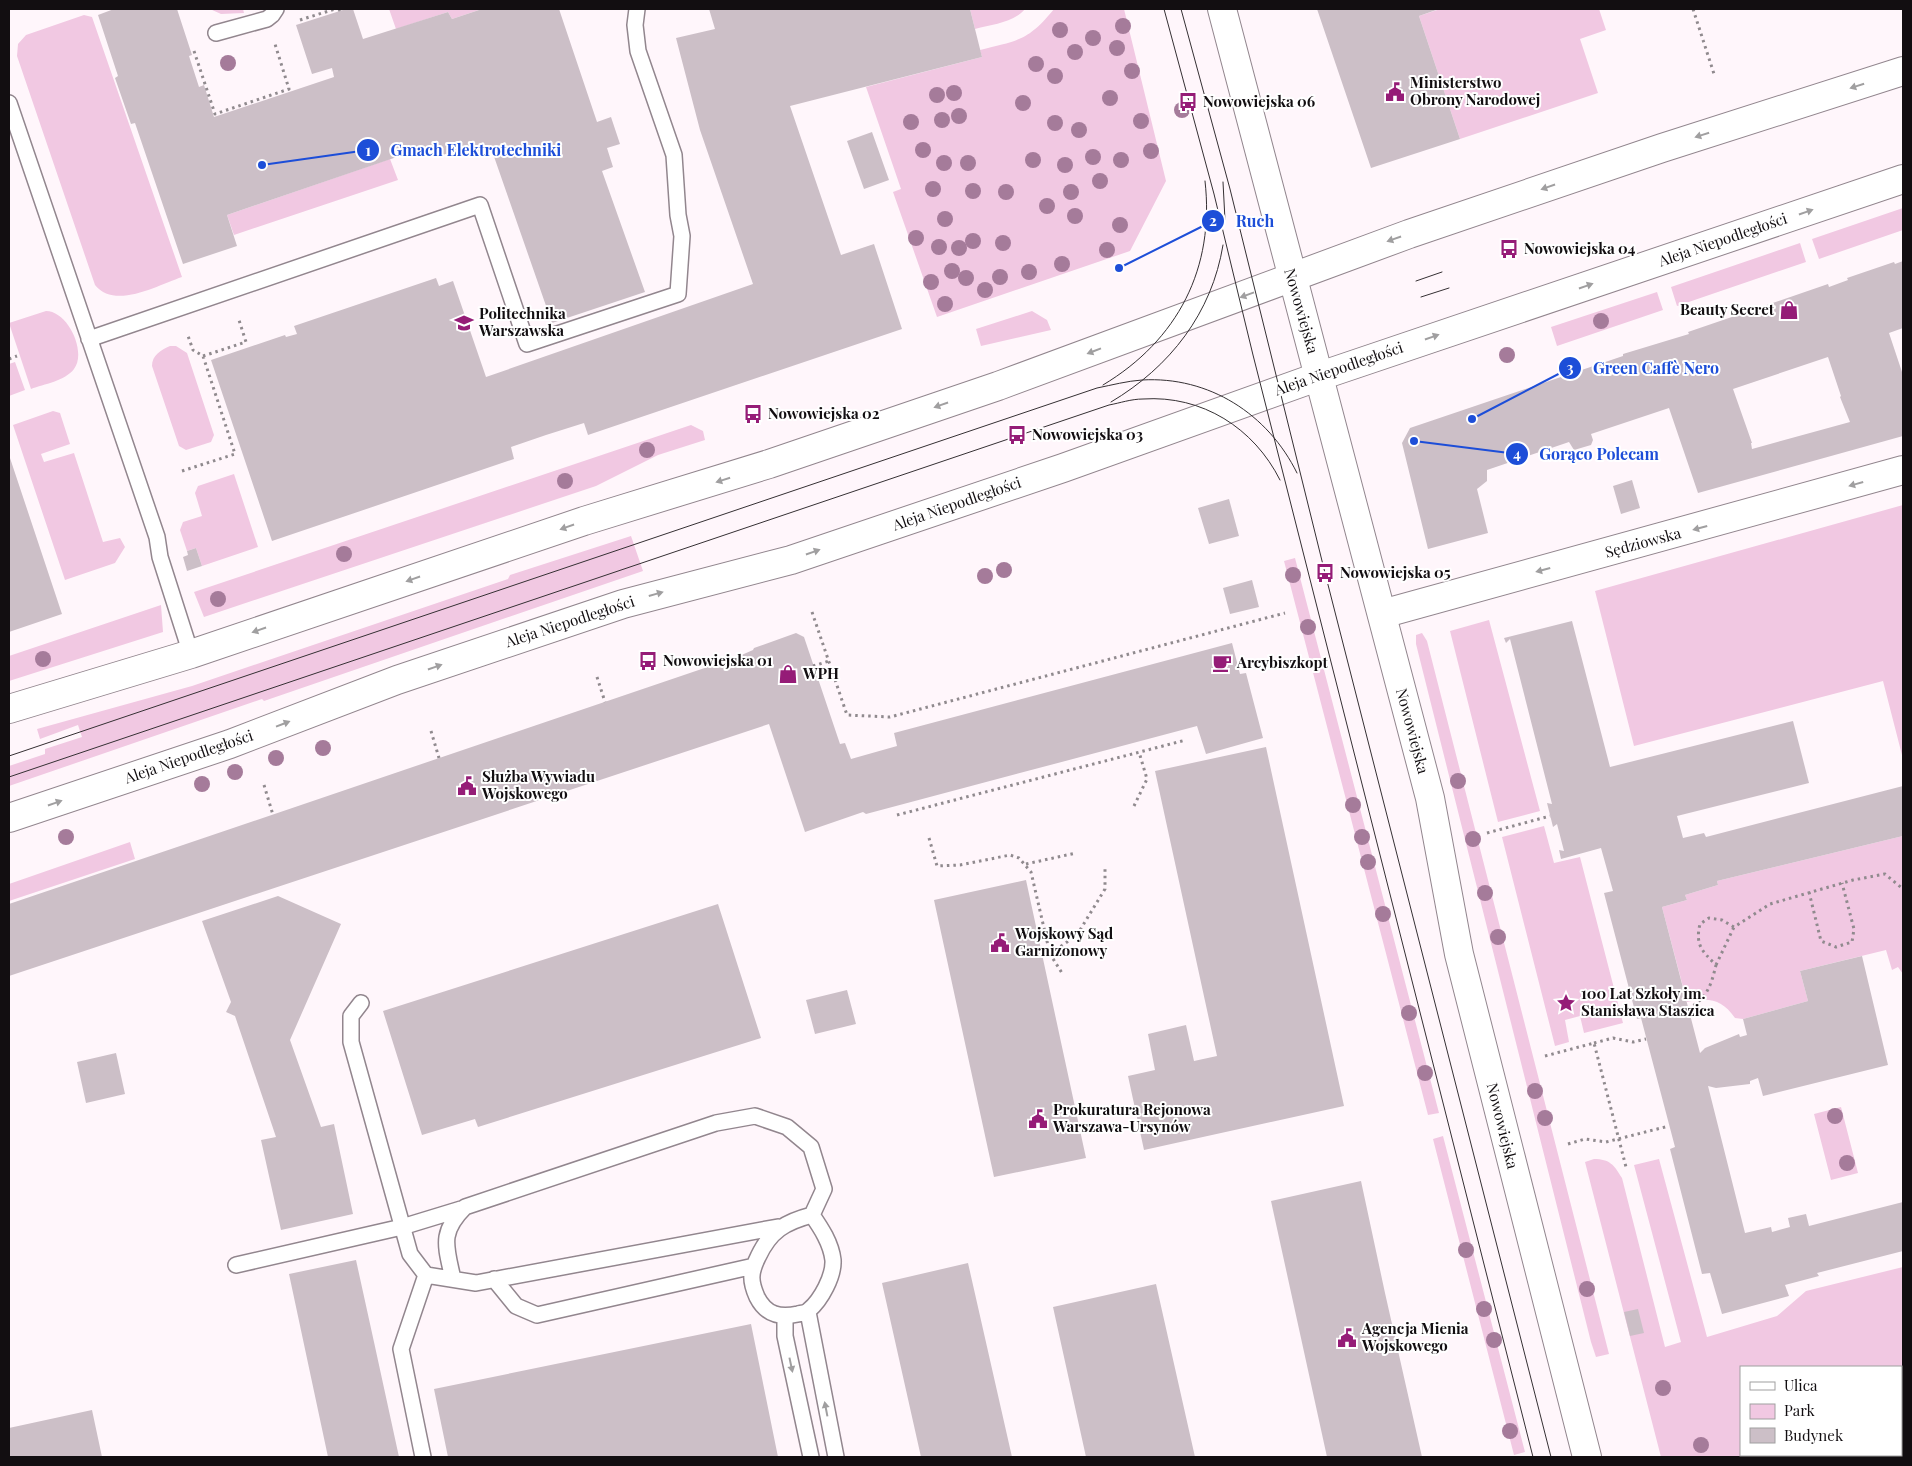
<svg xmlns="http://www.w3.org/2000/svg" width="1912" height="1466" font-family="'Playfair Display',serif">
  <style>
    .green { fill: #f1c8e2; fill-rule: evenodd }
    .building { fill: #ccbfc7; fill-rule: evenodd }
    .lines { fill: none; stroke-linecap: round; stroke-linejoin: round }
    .service-casing { stroke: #92868e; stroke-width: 18 }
    .minor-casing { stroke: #92868e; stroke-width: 30 }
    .tertiary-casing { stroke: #92868e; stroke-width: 30 }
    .secondary-casing { stroke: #92868e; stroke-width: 30 }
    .path { stroke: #908a8e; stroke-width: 3; stroke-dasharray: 2.5 4; stroke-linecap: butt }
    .service { stroke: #fff; stroke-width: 15 }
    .minor { stroke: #fff; stroke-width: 28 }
    .tertiary { stroke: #fff; stroke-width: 28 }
    .secondary { stroke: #fff; stroke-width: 28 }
    .tram { stroke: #353033; stroke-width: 1 }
    .tree { fill: #a57b9a }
    .oneway { fill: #a09fa0 }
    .labels { text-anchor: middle; stroke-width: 4; stroke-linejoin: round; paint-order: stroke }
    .poi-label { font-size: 15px; font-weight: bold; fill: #120e11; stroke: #fff; text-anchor: start }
    .street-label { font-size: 15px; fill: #120e11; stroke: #fff }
    .leader { fill: none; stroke: #1d4ed8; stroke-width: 2 }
    .callout-dot { fill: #1d4ed8; stroke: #fff; stroke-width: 2 }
    .mark-label { font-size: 15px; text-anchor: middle; font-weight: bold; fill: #fff }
    .callout-label { font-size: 16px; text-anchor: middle; font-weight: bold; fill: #1d4ed8; stroke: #fff; stroke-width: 4; stroke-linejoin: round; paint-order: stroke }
  </style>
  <rect width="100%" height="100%" fill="#fff6fb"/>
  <path class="green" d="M210 9H243L244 13 221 14Z
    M389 9H482L452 19 448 12 396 29Z
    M970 9H1025C1013 23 993 24 975 29Z
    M1054 9H1124L1166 181 1130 251 937 317 893 192 901 189 866 87 982 57 980 50C1019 40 1028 41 1054 9Z
    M1440 9H1599L1606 30 1580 39 1598 93 1460 139 1419 16Z
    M84 15 92 17 182 277C158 285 115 310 95 285L17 56 18 44 26 35Z
    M390 159 398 180 234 235 227 215Z
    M1903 208V230L1819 259 1812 239Z
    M1800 243 1806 262 1677 306 1671 287Z
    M1657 292 1663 310 1557 346 1551 327Z
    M46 311C68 311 87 352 74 369 65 381 44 384 31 389L9 323Z
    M1032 311 1047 320 1051 330 981 346 976 329Z
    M170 346H176L187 353 214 435 211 442 186 450 179 446 152 366C152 355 161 350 170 346Z
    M15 362 25 390 9 396V364Z
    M53 411 60 413 70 444 41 454 44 462 74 453 103 542 120 538 125 547 115 563 65 580 13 425Z
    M691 425 703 431 705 440 658 455 596 486 204 617 194 592Z
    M234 474 258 547 202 566 196 548 187 551 180 530 183 522 202 516 195 493 198 486Z
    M1903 505V759L1883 681 1634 746 1595 591Z
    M631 536 643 571 264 701 262 699 9 786V766L45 754V749L82 737 78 725 40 739 37 729 192 686 508 579 510 575Z
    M1295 558 1439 1113 1428 1115 1284 561Z
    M161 605 163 632 9 681V656Z
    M1489 620 1540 811 1498 822 1450 631Z
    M1422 633 1427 641 1609 1354 1596 1357 1591 1342 1416 644V635Z
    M1544 826 1554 863 1580 857 1623 1023 1584 1033 1580 1016 1565 1020 1569 1042 1555 1046 1502 837Z
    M1903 836V974L1898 967 1892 970 1886 950 1800 971 1808 1001 1743 1019 1735 1018C1722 999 1709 997 1687 1002L1662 907 1687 900 1685 895 1718 885 1717 881Z
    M130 842 135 859 9 901V884Z
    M1841 1107 1858 1173 1831 1180 1814 1114Z
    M1443 1136 1525 1452 1514 1455 1433 1139Z
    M1594 1159C1610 1159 1614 1165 1622 1178L1665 1347 1681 1342 1634 1165 1659 1159 1707 1337 1777 1316 1806 1291 1903 1267V1457H1661L1585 1162ZM1741 1367H1901V1455H1741Z"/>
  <path class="building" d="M114 9H177L192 55 189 56 199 87 204 85 214 117 334 77 332 68 312 74 296 25 346 9H353L363 39 448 12 452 19 482 9H559L597 122 611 117 620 144 607 148 613 167 602 171 645 292 552 323 491 148 475 153 472 145 437 157 432 145 227 215 237 246 183 264 135 123 131 124 115 78 118 76 98 15Z
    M709 9H970L982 57 790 106 841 255 874 244 902 329 588 435 584 423 546 435 511 447 514 459 272 541 211 360 285 335 286 337 297 334 294 326 436 278 439 286 453 281 486 377 753 284 700 130 676 38 715 29Z
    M1317 9H1439L1419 16 1460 139 1371 168Z
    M872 132 889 180 864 189 847 141Z
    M1903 261V328L1889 333 1903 375V436L1698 493 1669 408 1591 434 1593 440 1591 445 1574 450 1569 442 1487 470V481L1477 489 1488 533 1428 549 1402 443 1410 428 1623 356V354L1689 334 1688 332 1828 284 1829 287 1848 280 1847 278 1894 262 1895 264ZM1828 357 1841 396 1840 397 1850 422 1752 449 1751 443H1752L1733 389Z
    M9 455 62 614 9 632Z
    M1632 480 1640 508 1621 514 1613 486Z
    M1229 499 1239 536 1209 544 1198 508Z
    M196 548 202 566 187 571 183 557 188 555 187 551Z
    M1252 580 1259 607 1230 614 1223 588Z
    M1572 621 1610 767 1793 721 1809 783 1677 816 1683 838 1704 833 1706 837 1903 786V836L1717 881 1718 885 1685 895 1687 900 1662 907 1700 1053 1705 1048 1739 1034 1740 1037 1747 1035 1743 1019 1808 1001 1800 971 1862 956 1888 1065 1763 1096 1758 1078 1750 1081V1084L1716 1088 1708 1086 1745 1233 1771 1227 1772 1232 1790 1227 1788 1218 1806 1214 1809 1226 1903 1202V1251L1817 1273 1819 1276 1785 1285 1789 1296 1722 1314 1710 1273 1702 1274 1670 1149 1675 1147 1641 1018 1637 1019 1604 893 1613 891 1601 848 1561 859 1559 850 1564 851 1557 824 1553 827 1547 803 1552 804 1510 639 1506 643 1504 638Z
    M796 633 804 637 840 744 845 743 851 759 897 746 894 733 1232 643 1240 674 1246 673 1263 738 1206 754 1197 726 866 814 863 812 805 832 769 724 9 976V904L737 657 753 650 754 648Z
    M1266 747 1344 1106 1144 1150 1128 1076 1155 1070 1148 1034 1186 1025 1194 1061 1217 1056 1155 771Z
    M1026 880 1086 1158 994 1177 934 900Z
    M278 896 341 924 290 1040 321 1127 334 1124 353 1214 281 1230 261 1140 276 1137 235 1016 226 1012 231 1002 202 921Z
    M718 904 761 1038 478 1127 475 1119 422 1135 383 1011Z
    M847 990 856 1024 815 1034 806 1000Z
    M116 1053 125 1094 86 1103 77 1062Z
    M1361 1181 1385 1293 1422 1457H1327L1271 1201Z
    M356 1260 374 1342 399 1457H328L289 1274Z
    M968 1263 1012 1457H921L882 1283Z
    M1156 1284 1195 1457H1086L1053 1307Z
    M1638 1309 1644 1333 1630 1336 1624 1312Z
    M751 1324 778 1457H448L434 1389Z
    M92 1410 102 1457H9V1428Z"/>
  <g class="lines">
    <g class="service-casing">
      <path id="service" d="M216 33 267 19 272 15 276 9
        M9 103 157 537 160 557 191 654
        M89 339 480 205 527 344 678 294 682 236 678 215 674 155 638 51 635 25 637 9
        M361 1003 351 1016V1042L410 1254 426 1275
        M812 1215C821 1228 831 1243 833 1260 834 1276 821 1300 809 1310 806 1313 802 1313 798 1314 780 1318 766 1315 757 1297 750 1281 750 1273 758 1257 770 1231 785 1222 812 1215Z
        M236 1265 402 1227 461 1209
        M453 1279C446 1246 439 1233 465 1207L716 1123 755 1116 787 1127 811 1147 824 1189 812 1215
        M494 1279 516 1306 537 1315 754 1266
        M808 1312 836 1457
        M785 1317V1336L811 1457
        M423 1457 401 1349 426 1275 476 1283 778 1227"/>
    </g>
    <g class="minor-casing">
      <path id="minor" d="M1382 614 1903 470"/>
    </g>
    <g class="tertiary-casing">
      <path id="tertiary" d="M1222 9 1430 798 1459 954 1587 1457"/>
    </g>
    <g class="secondary-casing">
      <path id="secondary" d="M9 709 191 654 584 521 769 464 998 386 1409 234 1662 148 1903 71
        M9 818 230 744 397 680 623 604 791 560 1063 468 1320 376 1903 179"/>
    </g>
    <path class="path" d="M339 9 340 11
      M1693 9 1715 77
      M300 20 335 9
      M194 51 215 114 289 89 275 44
      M203 356 246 342 238 317
      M9 359 17 356
      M182 471 235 454 203 356 193 350 187 333
      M812 612 847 715 890 717 1285 613
      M813 666 829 661
      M597 677 605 702
      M431 731 439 758
      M264 785 273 815
      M1134 806 1147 779 1139 752
      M897 815 1186 740
      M1487 833 1550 816
      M929 838 937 866 960 865 1010 855 1019 858 1031 872 1050 954 1062 973
      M1026 864 1076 853
      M1809 892 1821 941 1836 947 1852 942 1854 929 1842 883
      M1050 954 1077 935 1105 889V868
      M1716 965 1734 927
      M1688 1009C1707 998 1711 986 1716 965 1702 951 1695 945 1700 924L1709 918 1722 920 1734 927 1770 904 1853 880 1885 874 1903 889
      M1594 1043 1613 1038 1633 1042 1646 1039
      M1545 1056 1594 1043 1626 1167
      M1568 1144 1585 1139 1606 1142 1669 1126"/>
    <use href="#service" class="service"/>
    <use href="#minor" class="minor"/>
    <use href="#tertiary" class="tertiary"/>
    <use href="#secondary" class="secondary"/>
    <path class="tram" d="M1164 9 1214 194 1253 355 1533 1457
      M1181 9 1230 189 1325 573 1551 1457
      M1223 182 1225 220
      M1416 281 1442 272
      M1421 297 1449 288
      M1103 385C1178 340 1215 268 1205 181
      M1111 402C1170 367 1212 313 1223 245
      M9 756 1097 388C1112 385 1127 381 1142 380 1209 376 1268 414 1297 473
      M9 777 1109 405C1120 403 1131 399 1143 399 1202 395 1254 428 1280 480"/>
  </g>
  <g class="tree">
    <circle cx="1123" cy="26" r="8"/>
    <circle cx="1060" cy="30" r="8"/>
    <circle cx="1093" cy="38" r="8"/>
    <circle cx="1117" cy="48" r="8"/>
    <circle cx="1075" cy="52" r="8"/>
    <circle cx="228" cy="63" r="8"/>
    <circle cx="1036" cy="64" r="8"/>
    <circle cx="1132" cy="71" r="8"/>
    <circle cx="1055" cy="76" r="8"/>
    <circle cx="954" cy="93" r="8"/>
    <circle cx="937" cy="95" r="8"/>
    <circle cx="1110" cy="98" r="8"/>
    <circle cx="1023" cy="103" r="8"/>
    <circle cx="1182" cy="110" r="8"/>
    <circle cx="959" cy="116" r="8"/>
    <circle cx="942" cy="120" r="8"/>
    <circle cx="1141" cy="121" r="8"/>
    <circle cx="911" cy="122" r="8"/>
    <circle cx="1055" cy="123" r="8"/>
    <circle cx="1079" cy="130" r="8"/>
    <circle cx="923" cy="150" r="8"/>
    <circle cx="1151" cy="151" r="8"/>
    <circle cx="1093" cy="157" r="8"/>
    <circle cx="1033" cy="160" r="8"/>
    <circle cx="1121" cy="160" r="8"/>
    <circle cx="944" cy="163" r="8"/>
    <circle cx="968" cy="163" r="8"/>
    <circle cx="1065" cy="165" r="8"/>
    <circle cx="1100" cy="181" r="8"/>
    <circle cx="933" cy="189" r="8"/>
    <circle cx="973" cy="191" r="8"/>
    <circle cx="1006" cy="192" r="8"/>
    <circle cx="1071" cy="192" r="8"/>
    <circle cx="1047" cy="206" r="8"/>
    <circle cx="1075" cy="216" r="8"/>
    <circle cx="945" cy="219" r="8"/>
    <circle cx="1120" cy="225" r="8"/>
    <circle cx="916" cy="238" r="8"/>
    <circle cx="973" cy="241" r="8"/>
    <circle cx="1003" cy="243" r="8"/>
    <circle cx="939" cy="247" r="8"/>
    <circle cx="959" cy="248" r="8"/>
    <circle cx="1107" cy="250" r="8"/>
    <circle cx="1062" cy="264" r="8"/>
    <circle cx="952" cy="271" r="8"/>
    <circle cx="1029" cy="272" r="8"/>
    <circle cx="1000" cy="277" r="8"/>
    <circle cx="966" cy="278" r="8"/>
    <circle cx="931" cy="282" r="8"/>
    <circle cx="985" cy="290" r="8"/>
    <circle cx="945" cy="304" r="8"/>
    <circle cx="1601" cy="321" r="8"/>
    <circle cx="1507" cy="355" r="8"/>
    <circle cx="647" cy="450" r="8"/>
    <circle cx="565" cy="481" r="8"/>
    <circle cx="344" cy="554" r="8"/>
    <circle cx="1004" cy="570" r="8"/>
    <circle cx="1293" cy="575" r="8"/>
    <circle cx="985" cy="576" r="8"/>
    <circle cx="218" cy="599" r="8"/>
    <circle cx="1308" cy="627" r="8"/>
    <circle cx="43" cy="659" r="8"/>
    <circle cx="323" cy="748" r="8"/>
    <circle cx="276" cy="758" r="8"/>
    <circle cx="235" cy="772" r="8"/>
    <circle cx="1458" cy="781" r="8"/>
    <circle cx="202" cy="784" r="8"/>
    <circle cx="1353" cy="805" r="8"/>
    <circle cx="66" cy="837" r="8"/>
    <circle cx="1362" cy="837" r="8"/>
    <circle cx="1473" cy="839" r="8"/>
    <circle cx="1368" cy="862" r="8"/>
    <circle cx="1485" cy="893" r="8"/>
    <circle cx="1383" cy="914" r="8"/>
    <circle cx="1498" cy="937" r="8"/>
    <circle cx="1409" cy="1013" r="8"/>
    <circle cx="1425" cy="1073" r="8"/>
    <circle cx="1535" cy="1091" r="8"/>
    <circle cx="1835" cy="1116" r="8"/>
    <circle cx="1545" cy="1118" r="8"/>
    <circle cx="1847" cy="1163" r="8"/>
    <circle cx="1466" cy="1250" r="8"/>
    <circle cx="1587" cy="1289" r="8"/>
    <circle cx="1484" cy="1309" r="8"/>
    <circle cx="1494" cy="1340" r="8"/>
    <circle cx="1663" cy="1388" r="8"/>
    <circle cx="1510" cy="1431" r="8"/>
    <circle cx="1701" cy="1445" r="8"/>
  </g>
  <defs><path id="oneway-solid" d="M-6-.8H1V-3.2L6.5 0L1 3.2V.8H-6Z" transform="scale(1.25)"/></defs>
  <g class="oneway">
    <use href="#oneway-solid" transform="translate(1857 86) rotate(162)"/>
    <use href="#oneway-solid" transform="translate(1702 135) rotate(162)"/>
    <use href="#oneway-solid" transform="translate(1548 187) rotate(161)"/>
    <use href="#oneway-solid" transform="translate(1806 212) rotate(-19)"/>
    <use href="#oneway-solid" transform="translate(1394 239) rotate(161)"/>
    <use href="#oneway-solid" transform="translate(1586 286) rotate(-19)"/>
    <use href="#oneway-solid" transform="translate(1247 295) rotate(160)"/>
    <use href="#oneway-solid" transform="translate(1432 337) rotate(-19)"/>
    <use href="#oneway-solid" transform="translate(1094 351) rotate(159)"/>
    <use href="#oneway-solid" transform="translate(941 405) rotate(161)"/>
    <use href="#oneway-solid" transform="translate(723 480) rotate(162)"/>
    <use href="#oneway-solid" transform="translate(1856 484) rotate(164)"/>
    <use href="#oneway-solid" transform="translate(567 527) rotate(161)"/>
    <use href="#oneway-solid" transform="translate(1700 528) rotate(165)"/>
    <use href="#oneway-solid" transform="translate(813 552) rotate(-19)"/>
    <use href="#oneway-solid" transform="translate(1543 570) rotate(165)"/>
    <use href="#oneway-solid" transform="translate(413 579) rotate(161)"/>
    <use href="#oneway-solid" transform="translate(656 594) rotate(-16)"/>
    <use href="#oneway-solid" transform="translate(259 630) rotate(161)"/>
    <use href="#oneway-solid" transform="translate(435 667) rotate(-19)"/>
    <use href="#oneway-solid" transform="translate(283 724) rotate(-21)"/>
    <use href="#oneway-solid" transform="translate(55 803) rotate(-19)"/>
    <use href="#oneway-solid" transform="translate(791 1365) rotate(78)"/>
    <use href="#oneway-solid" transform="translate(826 1409) rotate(-101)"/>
  </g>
  <defs>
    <g id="civic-bare" transform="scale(1.5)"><path d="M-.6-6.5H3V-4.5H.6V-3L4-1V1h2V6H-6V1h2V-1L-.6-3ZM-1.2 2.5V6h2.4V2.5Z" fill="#951c77" stroke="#fff" stroke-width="2.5" paint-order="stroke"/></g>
    <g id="bus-bare" transform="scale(1.5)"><path d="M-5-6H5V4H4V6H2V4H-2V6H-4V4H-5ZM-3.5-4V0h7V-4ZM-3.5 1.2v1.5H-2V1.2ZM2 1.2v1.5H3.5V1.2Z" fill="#951c77" stroke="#fff" stroke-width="2.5" paint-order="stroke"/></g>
    <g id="shop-bare" transform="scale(1.5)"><path d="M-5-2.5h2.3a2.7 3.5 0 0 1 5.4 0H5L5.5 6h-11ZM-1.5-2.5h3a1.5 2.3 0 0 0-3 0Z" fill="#951c77" stroke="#fff" stroke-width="2.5" paint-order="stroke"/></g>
    <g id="university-bare" transform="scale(1.5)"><path d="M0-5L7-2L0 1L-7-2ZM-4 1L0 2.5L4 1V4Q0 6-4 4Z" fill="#951c77" stroke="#fff" stroke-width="2.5" paint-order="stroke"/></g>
    <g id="cafe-bare" transform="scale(1.5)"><path d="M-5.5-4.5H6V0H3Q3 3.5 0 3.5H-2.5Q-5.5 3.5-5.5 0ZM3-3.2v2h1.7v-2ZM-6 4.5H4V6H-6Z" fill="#951c77" stroke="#fff" stroke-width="2.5" paint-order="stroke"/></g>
    <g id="sight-bare" transform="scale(1.5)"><path d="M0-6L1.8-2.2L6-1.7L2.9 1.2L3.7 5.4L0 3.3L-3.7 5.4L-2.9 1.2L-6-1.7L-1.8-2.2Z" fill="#951c77" stroke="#fff" stroke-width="2.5" paint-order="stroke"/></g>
  </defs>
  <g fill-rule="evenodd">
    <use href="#civic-bare" x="1395" y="92"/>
    <use href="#bus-bare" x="1188" y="102"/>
    <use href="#bus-bare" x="1509" y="249"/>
    <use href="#shop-bare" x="1789" y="310"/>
    <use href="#university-bare" x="464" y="323"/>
    <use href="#bus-bare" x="753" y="414"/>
    <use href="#bus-bare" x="1017" y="435"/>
    <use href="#bus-bare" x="1325" y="573"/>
    <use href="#bus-bare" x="648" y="661"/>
    <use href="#cafe-bare" x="1222" y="663"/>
    <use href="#shop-bare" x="788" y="674"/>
    <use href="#civic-bare" x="467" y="786"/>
    <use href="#civic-bare" x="1000" y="943"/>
    <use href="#sight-bare" x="1566" y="1003"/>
    <use href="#civic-bare" x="1038" y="1119"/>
    <use href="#civic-bare" x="1347" y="1338"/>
  </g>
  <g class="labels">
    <g class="poi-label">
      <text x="1410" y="88">Ministerstwo<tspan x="1410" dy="17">Obrony Narodowej</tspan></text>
      <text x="1203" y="107">Nowowiejska 06</text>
      <text x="1524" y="254">Nowowiejska 04</text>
      <text x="1774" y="315" text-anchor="end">Beauty Secret</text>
      <text x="479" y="319">Politechnika<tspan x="479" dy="17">Warszawska</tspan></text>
      <text x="768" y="419">Nowowiejska 02</text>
      <text x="1032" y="440">Nowowiejska 03</text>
      <text x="1340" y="578">Nowowiejska 05</text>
      <text x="663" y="666">Nowowiejska 01</text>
      <text x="1237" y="668">Arcybiszkopt</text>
      <text x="803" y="679">WPH</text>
      <text x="482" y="782">Służba Wywiadu<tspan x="482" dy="17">Wojskowego</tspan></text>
      <text x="1015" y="939">Wojskowy Sąd<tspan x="1015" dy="17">Garnizonowy</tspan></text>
      <text x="1581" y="999">100 Lat Szkoły im.<tspan x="1581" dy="17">Stanisława Staszica</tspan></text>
      <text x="1053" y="1115">Prokuratura Rejonowa<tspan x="1053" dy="17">Warszawa-Ursynów</tspan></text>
      <text x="1362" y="1334">Agencja Mienia<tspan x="1362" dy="17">Wojskowego</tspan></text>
    </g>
    <g class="street-label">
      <text transform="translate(1723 240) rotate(-19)" y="5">Aleja Niepodległości</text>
      <text transform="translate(1301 311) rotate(74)" y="5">Nowowiejska</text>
      <text transform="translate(1339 369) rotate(-19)" y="5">Aleja Niepodległości</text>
      <text transform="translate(957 504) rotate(-19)" y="5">Aleja Niepodległości</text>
      <text transform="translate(1643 543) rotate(-15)" y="5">Sędziowska</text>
      <text transform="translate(570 622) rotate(-18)" y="5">Aleja Niepodległości</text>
      <text transform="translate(1412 731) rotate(75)" y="5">Nowowiejska</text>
      <text transform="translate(189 757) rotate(-19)" y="5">Aleja Niepodległości</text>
      <text transform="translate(1502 1126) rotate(76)" y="5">Nowowiejska</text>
    </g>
  </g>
  <path class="leader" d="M262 165L368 150M1119 268L1213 221M1472 419L1570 368M1414 441L1517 454"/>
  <g class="callout-dot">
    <circle cx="262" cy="165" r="5"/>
    <circle cx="1119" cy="268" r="5"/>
    <circle cx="1472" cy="419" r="5"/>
    <circle cx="1414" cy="441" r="5"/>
    <circle cx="368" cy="150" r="12"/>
    <circle cx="1213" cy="221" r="12"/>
    <circle cx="1570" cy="368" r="12"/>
    <circle cx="1517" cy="454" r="12"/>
  </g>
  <g class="mark-label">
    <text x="368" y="156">1</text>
    <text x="1213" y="226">2</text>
    <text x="1570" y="373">3</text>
    <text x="1517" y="459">4</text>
  </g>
  <g class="callout-label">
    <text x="476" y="156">Gmach Elektrotechniki</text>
    <text x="1255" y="227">Ruch</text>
    <text x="1656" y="374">Green Caffè Nero</text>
    <text x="1599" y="460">Gorąco Polecam</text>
  </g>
  <rect width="1912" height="1466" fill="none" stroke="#120e11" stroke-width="20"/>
  <rect x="1740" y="1366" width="162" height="90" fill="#ffffff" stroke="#a09fa0"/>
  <rect x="1750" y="1382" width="25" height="8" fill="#ffffff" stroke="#a09fa0"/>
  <text x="1784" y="1391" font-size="15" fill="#120e11">Ulica</text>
  <rect x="1750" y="1404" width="25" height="15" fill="#f1c8e2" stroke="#a09fa0"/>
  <text x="1784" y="1416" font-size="15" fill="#120e11">Park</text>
  <rect x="1750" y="1428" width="25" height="15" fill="#ccbfc7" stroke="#a09fa0"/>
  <text x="1784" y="1441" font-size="15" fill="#120e11">Budynek</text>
</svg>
